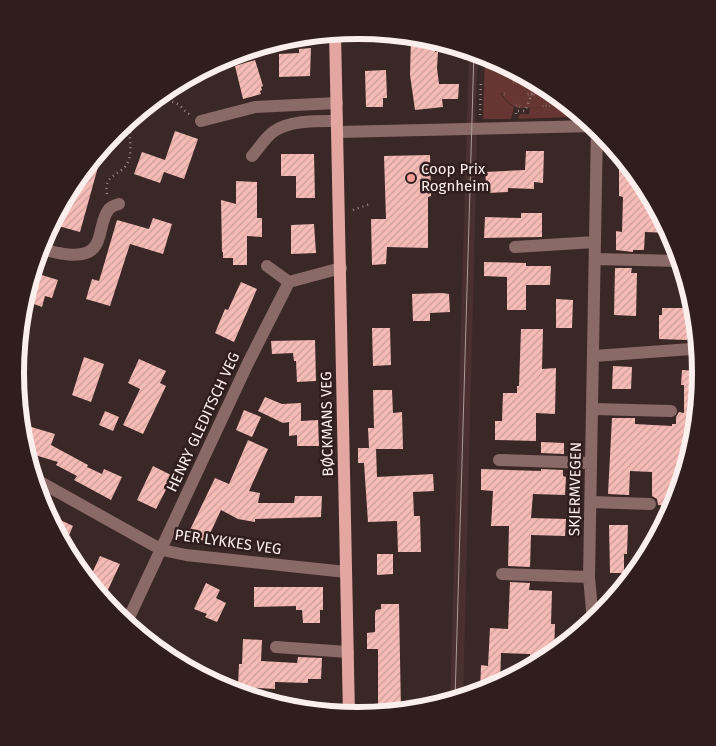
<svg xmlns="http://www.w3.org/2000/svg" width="716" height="746" font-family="'Fira Sans',sans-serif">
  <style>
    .built { fill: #4a312f }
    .grass { fill: #673632 }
    .park { fill: url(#park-tufts) }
    .building { fill: url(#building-hatch) }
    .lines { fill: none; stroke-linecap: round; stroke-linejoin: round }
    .path { stroke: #9a8b89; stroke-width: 2.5; stroke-dasharray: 1 4; stroke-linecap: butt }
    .minor { stroke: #896a67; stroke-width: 12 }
    .major { stroke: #e4a6a0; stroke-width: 12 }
    .tram { stroke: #ab9c9a; stroke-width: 1 }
    .poi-dot { fill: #f59c94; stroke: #2f1e1d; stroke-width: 2 }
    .labels { text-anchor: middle; stroke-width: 5; stroke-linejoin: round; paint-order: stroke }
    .poi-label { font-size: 15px; fill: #fbefed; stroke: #2f1e1d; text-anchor: start }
    .street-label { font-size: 15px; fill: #fbefed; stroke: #2f1e1d }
    .rim { fill: none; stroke: #fbefed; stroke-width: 6 }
  </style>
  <defs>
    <pattern id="park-tufts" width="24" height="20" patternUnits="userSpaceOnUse" patternTransform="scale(1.25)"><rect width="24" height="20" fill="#673632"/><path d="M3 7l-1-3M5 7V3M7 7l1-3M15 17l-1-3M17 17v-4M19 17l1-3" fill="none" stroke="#7e5350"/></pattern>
    <pattern id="building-hatch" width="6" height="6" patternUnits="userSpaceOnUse" patternTransform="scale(1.25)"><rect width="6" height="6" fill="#f6bbb5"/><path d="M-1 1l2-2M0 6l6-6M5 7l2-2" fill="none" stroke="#cb9e9a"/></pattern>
  </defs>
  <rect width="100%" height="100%" fill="#3a2826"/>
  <path class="built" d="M469 50 478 53 475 121 477 142 463 698 450 702Z"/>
  <path class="grass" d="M485 55 510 67 508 69 501 94 507 102 514 107 511 119H483Z
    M572 107 582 115 570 117 519 119 518 117 520 114H529L530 108Z"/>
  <path class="park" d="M510 67 549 88 572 107 519 108C500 102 493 80 510 67Z"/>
  <path class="building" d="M411 35 435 40V52H438L437 68 439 84H459L458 99H442L443 107 415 110 410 75Z
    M311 48 310 76 279 77V54L299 53V49Z
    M255 60 263 86 261 87 262 90 260 91 261 94 243 99 235 66Z
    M386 70 387 98H383V107H366L365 71Z
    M175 131 198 139 184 179 164 172 160 183 134 174 142 152 165 160Z
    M526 151H544L543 183 534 182V189L508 188V192L487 193 485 172 525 170Z
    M619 153 643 183 670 233 645 232 644 250H633V252L616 250V231L622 232 623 197 619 196Z
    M281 154H314L315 198H296V176H281Z
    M430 155 431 196 428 197V248L387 247 386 264 372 265 371 219H386L384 156Z
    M88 164 98 167 80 232 51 224 73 182Z
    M236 181 257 182V218H262V237L247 236V265H233V258H223V252H222L221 200 236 204Z
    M521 213H542V237L484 238 485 217 521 218Z
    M153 218 172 224 163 254 130 244 110 306 86 299 92 279 99 281 100 278 117 220 149 229Z
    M314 224 316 253 291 254V225Z
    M484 262 526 263V266H551L550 285H526V310H507V277L484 276Z
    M615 268H632L631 273H637L636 316 614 315Z
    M32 272 58 280 52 298 45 296 42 307 34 304 24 337 19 336 22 306Z
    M241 282 257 289 234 342 215 333 225 309 228 310Z
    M442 293 449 294 450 312 430 313V321H413L412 294Z
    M556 299 573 300 572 328H556Z
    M662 308H688L687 340 659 339V315H662Z
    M372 328H390L391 365 373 366Z
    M521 329H543L542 369 556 368 555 414 536 413V441L495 440V421H502L503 393H517V386H519Z
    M315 340 316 381 297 382 296 361H294L293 353 272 354 271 341Z
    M84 357 104 364 91 402 72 395Z
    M139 359 166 371 160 383 166 386 143 434 123 425 140 389 128 383Z
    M613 366 632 367 631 389H612Z
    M682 370 701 371V373L694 440 674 506 658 505 657 499 652 496V472L630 471 629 495 608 494 612 418H635V424L672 426V424H676V417L679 412 684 413V385H681Z
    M373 390H392L393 413 402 412 403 449H376L377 477 433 474 434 491 413 492 414 516H420L421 552H398L397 521 368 522 364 463H358V448H369L368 428H374Z
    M265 397 282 404 301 403V421L318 420 319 446H297V435L289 436V422L283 423 258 411Z
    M244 410 261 417 252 437 236 430Z
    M105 411 119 417 113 431 99 425Z
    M28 426 55 434 51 445 88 465 87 467 102 474 104 469 122 477 111 500 74 480 77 476 56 465 58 462 25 452 23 443Z
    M248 440 268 449 249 491 260 493 258 503H294L295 496H322L321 517 255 519V522L238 519 221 510 206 542 188 534 215 478 229 484Z
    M541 442 564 443V454L541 453Z
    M153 466 173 476 156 509 137 500Z
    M481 469 541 471V469L563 470V476L566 477 565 495 533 494 531 518 566 519 565 536 531 535 530 567 508 566 509 526H491L493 491 481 490Z
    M56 518 73 526 64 547 53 526Z
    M609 525H628L627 554H624V573H610Z
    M377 554H393V574L377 575Z
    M100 556 120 564 106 594 92 587 88 582Z
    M510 582 530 583 529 590 552 591 551 624H555L554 654 529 669 530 654 501 653 500 684 480 693 481 665 488 666 490 628 508 629Z
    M206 583 220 590 216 598 226 603 217 622 205 617 207 614 194 609Z
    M254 587H323V610H320V623H303L302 610H296V606L254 607Z
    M381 604H399L401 712 384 713V708H378V649H367V633L375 632V613L376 610 381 609Z
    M243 639 262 640 261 661 297 663 298 657 322 658 321 679H308V683L275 682V689L238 687 239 664H242Z"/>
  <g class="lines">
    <path class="path" d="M465 60V49
      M516 114V111H525L537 82
      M480 115 481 80
      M107 194C103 173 122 176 128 162 133 151 128 138 131 127 137 108 160 92 179 105 183 108 186 113 191 115
      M353 210 370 204"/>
    <path class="minor" d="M201 121 255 107 337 103
      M337 132 595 126
      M252 156C259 148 265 138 273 132 289 120 317 121 337 121
      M515 247 595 242
      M39 249C53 251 72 258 86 253 104 247 98 222 109 209 111 207 115 205 119 204
      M595 259 681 261
      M267 266 289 282
      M594 356 691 349
      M593 409 671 411
      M499 460 591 463
      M33 478 162 550 186 555 346 572
      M591 502 650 504
      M502 574 589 577
      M593 622 589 577 597 127
      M126 624 248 363 289 282 341 268
      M276 647 348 652"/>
    <path class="major" d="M335 32 349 715"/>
    <path class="tram" d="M455 700 474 51"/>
  </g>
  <circle class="poi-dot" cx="411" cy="178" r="5"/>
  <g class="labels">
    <g class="poi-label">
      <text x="421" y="174">Coop Prix<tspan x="421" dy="17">Rognheim</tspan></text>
    </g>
    <g class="street-label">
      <text transform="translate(203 422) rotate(-65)" y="5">HENRY GLEDITSCH VEG</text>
      <text transform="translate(327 424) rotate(-91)" y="5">BØCKMANS VEG</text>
      <text transform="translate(575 489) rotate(-89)" y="5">SKJERMVEGEN</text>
      <text transform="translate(228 542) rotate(8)" y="5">PER LYKKES VEG</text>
    </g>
  </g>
  <path d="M0 0H716V746H0ZM24 373a334 334 0 1 1 668 0a334 334 0 1 1-668 0Z" fill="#2f1e1d" fill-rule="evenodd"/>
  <path class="rim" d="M24 373a334 334 0 1 1 668 0a334 334 0 1 1-668 0Z"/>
</svg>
